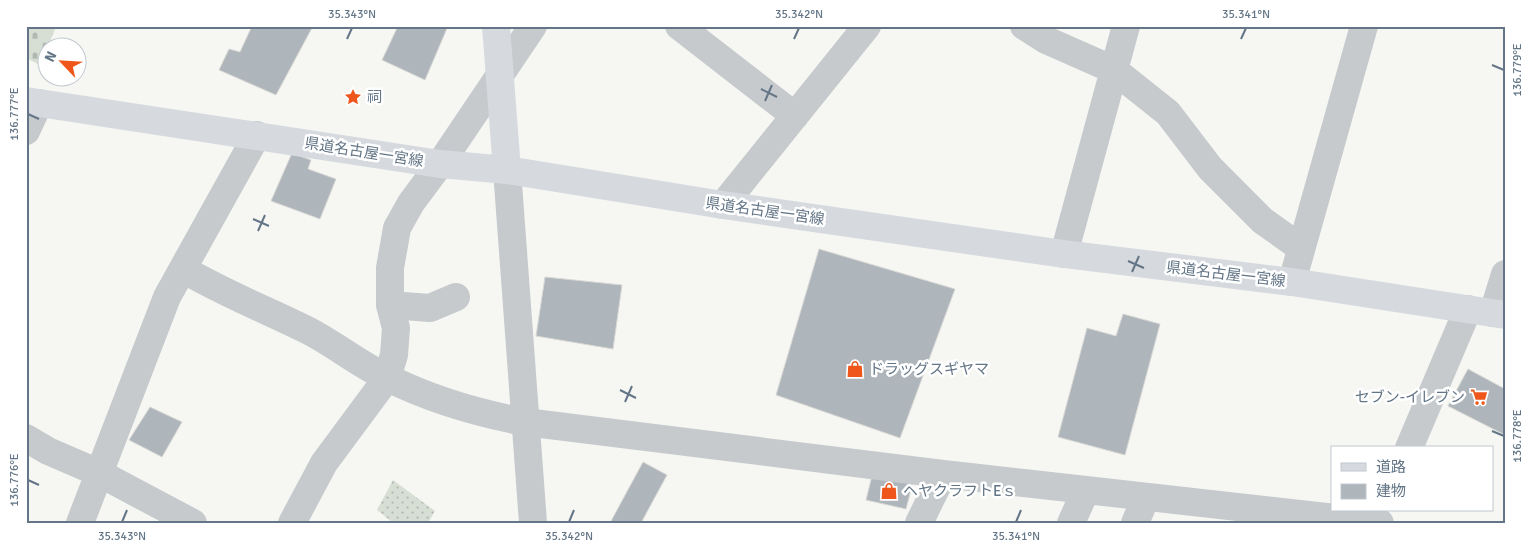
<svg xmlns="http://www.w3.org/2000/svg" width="1531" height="549" font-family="Signika,'Noto Sans JP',sans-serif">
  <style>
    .grass { fill: url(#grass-dots) }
    .cemetery { fill: url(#cemetery-stones) }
    .building { fill: #aeb5bb; stroke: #d8d8d5 }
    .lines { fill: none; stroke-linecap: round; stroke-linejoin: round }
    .minor { stroke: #c6cacd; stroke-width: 28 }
    .major { stroke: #d6dadf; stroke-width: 28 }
    .ticks { fill: none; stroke: #637586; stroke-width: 2 }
    .labels { text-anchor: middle; stroke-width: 5; stroke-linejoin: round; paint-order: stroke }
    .poi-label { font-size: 15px; fill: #637586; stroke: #fff; text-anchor: start }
    .street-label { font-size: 15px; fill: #637586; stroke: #fff }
    .neatline { fill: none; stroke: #637586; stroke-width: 2 }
    .ticks-label { font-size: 12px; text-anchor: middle; fill: #637586 }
  </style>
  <defs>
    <pattern id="grass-dots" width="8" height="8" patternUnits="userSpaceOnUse" patternTransform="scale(1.25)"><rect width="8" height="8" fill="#d7dfd4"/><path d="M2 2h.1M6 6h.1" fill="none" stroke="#b2b9b2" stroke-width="1.8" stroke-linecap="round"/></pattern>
    <pattern id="cemetery-stones" width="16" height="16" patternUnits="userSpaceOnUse" patternTransform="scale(1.25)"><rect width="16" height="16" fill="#d7dfd4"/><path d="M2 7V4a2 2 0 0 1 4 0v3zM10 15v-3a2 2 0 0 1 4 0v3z" fill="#b2b9b2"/></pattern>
  </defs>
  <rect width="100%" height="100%" fill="#f6f7f3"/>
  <path class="grass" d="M393 480 435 511 428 523H393L377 510Z"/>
  <path class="cemetery" d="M26 26 56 27 40 65 26 58Z"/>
  <path class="building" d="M252 26H313L276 95 219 70 229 49 240 52Z
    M398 26H448L425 80 382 60Z
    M292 153 311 160 308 169 336 179 320 219 271 201Z
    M819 249 955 289 900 438 776 395Z
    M545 277 622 285 613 349 536 336Z
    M1123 314 1160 324 1125 455 1058 437 1087 328 1116 336Z
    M1468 369 1505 389V435L1448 406Z
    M150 407 182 422 162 457 129 440Z
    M643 462 667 475 641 523H610Z
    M873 472 913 482 906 509 866 500Z"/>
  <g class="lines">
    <path class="minor" d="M679 26 795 116
      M1024 26 1046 40 1114 70 1168 113 1210 168 1263 221 1301 248
      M26 131 39 103
      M507 170 533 523
      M723 205 867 26
      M1064 254 1126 26
      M183 269C223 293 267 310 309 331 336 345 360 365 388 378 432 400 477 413 525 422L943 474 1380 523
      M1292 282 1364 26
      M390 305 430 308 456 297
      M1493 313 1505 274
      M26 438 48 451 99 473 193 523
      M1409 448 1468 309
      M80 523 167 297 257 135
      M292 523 324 463 387 378 394 355 396 328 390 305V268L397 228 411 203 440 164 533 26
      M919 523 943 474
      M1071 523 1086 490
      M1135 523 1146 497"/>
    <path class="major" d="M496 26 507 170
      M26 101 440 164 507 170 723 205 1064 254 1292 282 1505 315"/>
  </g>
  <path class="ticks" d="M347 39 352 28M794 39 799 28M1241 39 1246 28M1492 65 1504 70M761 89 777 97M765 101 772 85M28 114 39 119M253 219 269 226M258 231 265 215M1128 261 1144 268M1132 272 1139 256M620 390 636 398M625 402 632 386M1492 431 1504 436M28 480 39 485M122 522 127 510M569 522 574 510M1016 522 1021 510"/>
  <defs>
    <g id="sight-bare" transform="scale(1.35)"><path d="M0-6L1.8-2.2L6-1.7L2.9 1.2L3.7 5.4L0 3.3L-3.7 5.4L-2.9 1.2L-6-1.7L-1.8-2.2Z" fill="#ee561b" stroke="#fff" stroke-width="2.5" paint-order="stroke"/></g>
    <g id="shop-bare" transform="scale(1.35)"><path d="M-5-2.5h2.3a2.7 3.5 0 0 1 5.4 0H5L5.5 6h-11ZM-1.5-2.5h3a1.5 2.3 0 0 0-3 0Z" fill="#ee561b" stroke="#fff" stroke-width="2.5" paint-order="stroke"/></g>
    <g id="supermarket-bare" transform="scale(1.35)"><path d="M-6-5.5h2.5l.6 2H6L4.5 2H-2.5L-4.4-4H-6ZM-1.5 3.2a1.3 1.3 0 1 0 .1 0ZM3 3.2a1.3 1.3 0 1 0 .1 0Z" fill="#ee561b" stroke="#fff" stroke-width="2.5" paint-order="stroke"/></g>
  </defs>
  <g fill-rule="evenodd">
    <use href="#sight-bare" x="353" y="97"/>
    <use href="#shop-bare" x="855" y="369"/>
    <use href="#supermarket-bare" x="1479" y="397"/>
    <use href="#shop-bare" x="889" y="491"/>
  </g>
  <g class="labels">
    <g class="poi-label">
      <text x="367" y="102">祠</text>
      <text x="869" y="374">ドラッグスギヤマ</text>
      <text x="1465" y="402" text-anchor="end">セブン-イレブン</text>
      <text x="903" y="496">ヘヤクラフトEｓ</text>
    </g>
    <g class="street-label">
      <text transform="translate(364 152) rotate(9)" y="5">県道名古屋一宮線</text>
      <text transform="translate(765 211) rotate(8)" y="5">県道名古屋一宮線</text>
      <text transform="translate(1226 274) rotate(7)" y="5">県道名古屋一宮線</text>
    </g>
  </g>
  <rect width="1531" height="549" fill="none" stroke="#ffffff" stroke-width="55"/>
  <rect x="1331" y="446" width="162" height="65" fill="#ffffff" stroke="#c1c8cf"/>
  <rect x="1341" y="463" width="25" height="8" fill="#d6dadf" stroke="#c1c8cf"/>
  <text x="1376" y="472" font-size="15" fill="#637586">道路</text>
  <rect x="1341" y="484" width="25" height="15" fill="#aeb5bb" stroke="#c1c8cf"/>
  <text x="1376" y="496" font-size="15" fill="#637586">建物</text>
  <g transform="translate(62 62) rotate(295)"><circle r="24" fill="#ffffff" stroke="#c1c8cf"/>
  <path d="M0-4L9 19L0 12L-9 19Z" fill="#ee561b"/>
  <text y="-8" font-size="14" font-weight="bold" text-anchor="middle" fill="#637586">N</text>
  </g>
  <rect x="28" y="28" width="1476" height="494" class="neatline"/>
  <g class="ticks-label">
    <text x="352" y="18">35.343°N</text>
    <text x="799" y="18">35.342°N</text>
    <text x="1246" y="18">35.341°N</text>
    <text transform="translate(1517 70) rotate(-90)" y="4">136.779°E</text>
    <text transform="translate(14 114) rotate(-90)" y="4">136.777°E</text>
    <text transform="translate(1517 436) rotate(-90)" y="4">136.778°E</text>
    <text transform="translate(14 480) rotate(-90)" y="4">136.776°E</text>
    <text x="122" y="540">35.343°N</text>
    <text x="569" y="540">35.342°N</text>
    <text x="1016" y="540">35.341°N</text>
  </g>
</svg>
